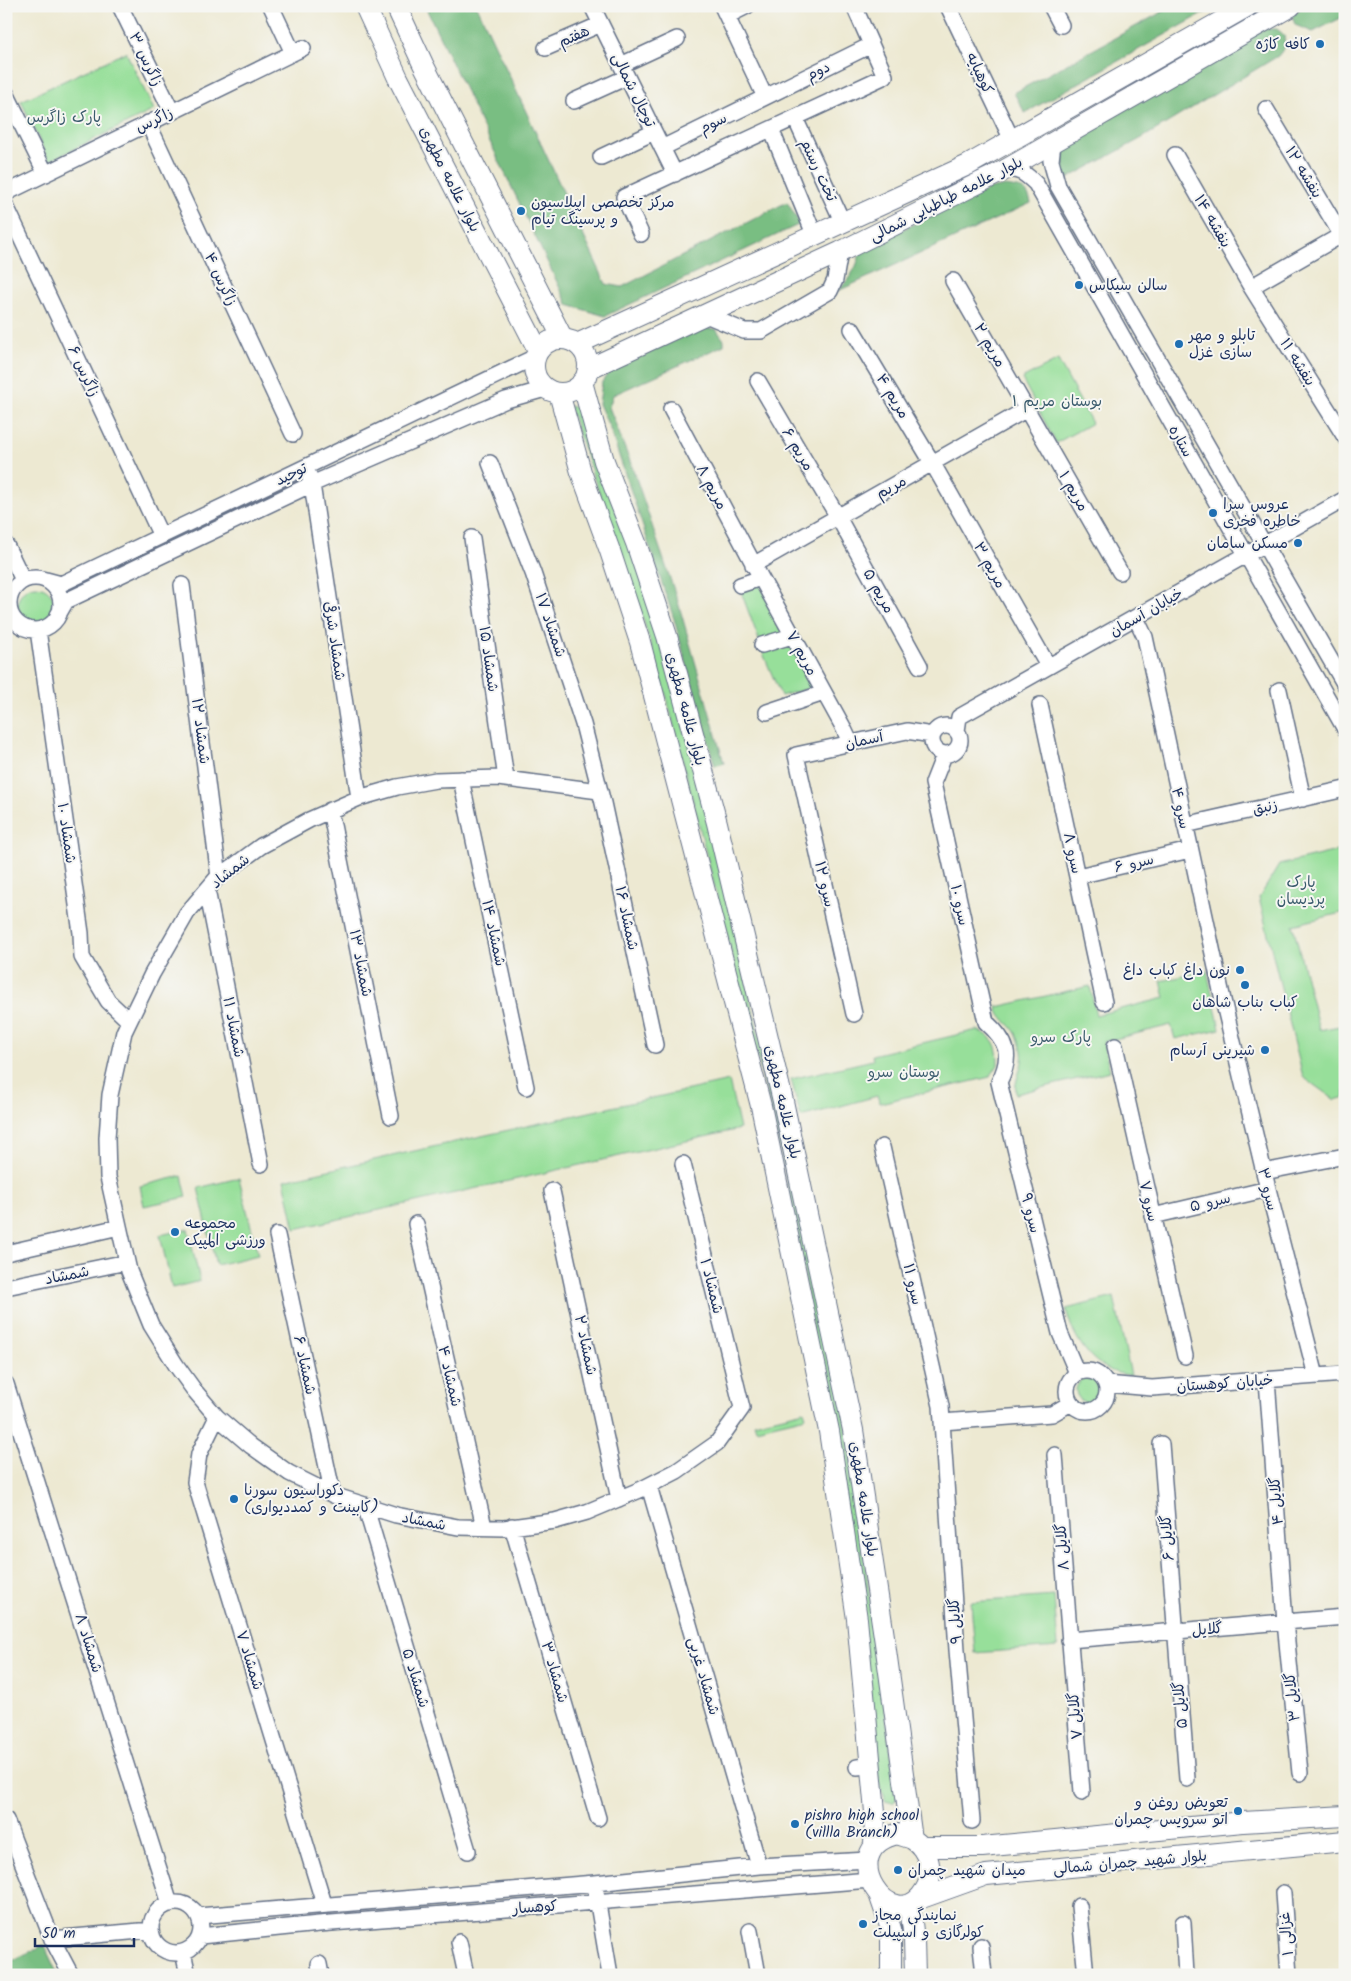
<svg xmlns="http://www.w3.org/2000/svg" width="1351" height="1981" font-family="Kalam,'Playpen Sans Arabic',sans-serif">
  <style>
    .green { fill: #97df9a; stroke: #59877c }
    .forest { fill: #79be82; stroke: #4a7670 }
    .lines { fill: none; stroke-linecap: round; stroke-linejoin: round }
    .minor-casing { stroke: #647087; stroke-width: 18 }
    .major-casing { stroke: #647087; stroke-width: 22 }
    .minor { stroke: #fff; stroke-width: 15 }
    .major { stroke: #fff; stroke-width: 20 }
    .poi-dot { fill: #1f6fb2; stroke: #f6f6f2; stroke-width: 2 }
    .labels { text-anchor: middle; stroke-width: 4; stroke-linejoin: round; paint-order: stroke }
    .street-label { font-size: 15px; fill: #1b2f5e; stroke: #f6f6f2 }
    .poi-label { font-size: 15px; fill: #1b2f5e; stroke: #f6f6f2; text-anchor: start }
    .park-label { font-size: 15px; fill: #3a5b6d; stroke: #f6f6f2 }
  </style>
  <rect width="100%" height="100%" fill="#f6f6f2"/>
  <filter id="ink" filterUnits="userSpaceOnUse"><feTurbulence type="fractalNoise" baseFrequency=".02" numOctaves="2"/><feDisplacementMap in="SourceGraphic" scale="10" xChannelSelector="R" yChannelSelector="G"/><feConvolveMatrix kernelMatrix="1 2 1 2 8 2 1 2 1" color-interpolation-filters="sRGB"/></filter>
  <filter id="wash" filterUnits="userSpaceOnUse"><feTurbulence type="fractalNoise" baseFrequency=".0096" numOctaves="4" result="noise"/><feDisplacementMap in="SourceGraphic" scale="20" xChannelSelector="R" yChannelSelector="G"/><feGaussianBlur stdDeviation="1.12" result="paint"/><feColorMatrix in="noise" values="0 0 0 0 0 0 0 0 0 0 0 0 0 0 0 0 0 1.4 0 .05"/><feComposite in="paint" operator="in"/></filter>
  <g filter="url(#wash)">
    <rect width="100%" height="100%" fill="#ede9d2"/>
    <path class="green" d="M126 52 154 110 49 161 21 101Z
      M1058 360 1092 423 1056 443 1022 379Z
      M569 406 578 408 646 591 708 814 845 1414 897 1798 893 1803 885 1801 881 1790 805 1279 790 1195 773 1117 666 695 644 622Z
      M760 585 786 632 759 640 740 589Z
      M18 604a18 18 0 1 1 36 0a18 18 0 1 1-36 0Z
      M792 643 814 687 781 696 762 651Z
      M1345 849V912L1293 925 1319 1030 1345 1025V1097L1335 1100 1303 1077 1259 898 1279 865Z
      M1207 971 1220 1029 1175 1039 1171 1025 1103 1042 1110 1071 1016 1094C1013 1079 1025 1067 1022 1051 1020 1045 1019 1037 1015 1032 1009 1021 1000 1021 997 1007L1090 986 1096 1015 1165 998 1161 981Z
      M977 1030C995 1037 998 1046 998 1065L990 1077 880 1103 877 1096 801 1117 791 1079 873 1060 872 1055Z
      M729 1081 740 1129 295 1229 284 1180Z
      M182 1176 187 1197 144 1206 140 1186Z
      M239 1178 258 1255 216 1265 198 1188Z
      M188 1229 200 1281 172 1288 160 1235Z
      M1114 1297 1131 1375C1096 1374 1073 1340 1066 1309Z
      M1076 1390a13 13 0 1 1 26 0a13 13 0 1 1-26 0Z
      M804 1411 806 1417 756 1429 754 1423Z
      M1054 1596 1058 1647 975 1653 971 1602Z"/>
    <path class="forest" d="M425 6H477L606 284 622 287 787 202 800 224 605 316 568 305Z
      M1173 6 1215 7 1025 113 1014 93Z
      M1304 6H1345V16L1313 32 1295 25 1292 15Z
      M1264 29H1277L1284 35 1285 47 1278 56 1144 137 1065 180 1062 152 1069 142Z
      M1006 186C1021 189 1027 187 1031 203L838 291C849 279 860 265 860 249L990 189Z
      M699 328 716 329 724 340V345L613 395 609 407 634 472 678 602 724 763 715 766 674 619 610 429 599 404 602 382 613 366Z
      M44 1945 58 1975H15L9 1962Z"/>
  </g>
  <g filter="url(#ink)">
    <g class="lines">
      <g class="minor-casing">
        <path id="minor" d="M120 6 172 112
          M271 6 293 53
          M592 6 675 174
          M722 6 765 97
          M948 6 1012 140
          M1051 6 1061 25
          M727 16 747 6
          M546 48 601 24
          M621 65 677 39
          M6 93 46 174
          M574 101 627 77
          M1266 109 1345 241
          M795 118 843 223
          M148 123 293 434
          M771 129 814 234
          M1058 139 1053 143 1051 161 1058 186 1345 685
          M662 148 871 45
          M1175 155 1251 287 1345 437
          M601 157 654 132
          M1005 170C1019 168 1026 174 1036 184L1345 729
          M6 193 303 48
          M6 206 161 536
          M641 234 624 197 885 76 854 6
          M953 281 1120 572
          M1251 287 1345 233
          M706 315 744 331H761L830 291 835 280 840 252
          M852 329 933 464 1048 666
          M758 381 838 517 920 666
          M671 409 761 578 842 725 850 742
          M490 463 533 573 583 724 603 803 655 1045
          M309 475 312 484 359 798
          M472 538 506 779
          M6 545 23 580
          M753 565 1027 409
          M9 604a26 26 0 1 1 52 0a26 26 0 1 1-52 0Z
          M46 580 61 584 535 357
          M182 585 219 877
          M740 585 761 578
          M58 615 66 601 312 484 506 400 545 389
          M1136 618 1145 637 1223 1000 1268 1189 1316 1376
          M38 630 81 933 82 957 108 1001 129 1021
          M762 645 792 636
          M1279 690 1303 799
          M1040 705 1104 1002
          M767 712 824 693
          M932 740a14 14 0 1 1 28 0a14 14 0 1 1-28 0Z
          M957 731 959 717 1345 499
          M944 755 933 783 986 1022C1007 1041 1013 1055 999 1082L1060 1333 1077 1373
          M461 779 526 1087
          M599 791 498 778 436 780 397 787 359 798 309 820 261 846 216 879 187 913 152 974 124 1032 110 1095 107 1138 108 1177 129 1271 151 1325 176 1365 194 1390 217 1417 251 1446 289 1473 333 1495 396 1515 458 1527 504 1528 555 1521 587 1512 642 1489 677 1471 717 1443 742 1408 683 1164
          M330 810 391 1116
          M1185 825 1345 789
          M1078 876 1190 850
          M207 890 261 1164
          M854 1014 796 755 907 731 932 735
          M1115 1046 1185 1356
          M882 1147 941 1406 957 1650 972 1821
          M1264 1172 1345 1156
          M552 1191 619 1499
          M1153 1216 1268 1189
          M416 1224 484 1527
          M277 1235 333 1495
          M6 1253 119 1227
          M6 1287 127 1262
          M1067 1391a20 20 0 1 1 40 0a20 20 0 1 1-40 0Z
          M1267 1380 1285 1622 1300 1773
          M6 1384 170 1904
          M1106 1384 1152 1388 1345 1374
          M217 1417 199 1454 195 1482 324 1904
          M942 1422 1052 1414 1071 1403
          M1161 1444 1187 1779
          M1055 1455 1082 1792
          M649 1486 759 1866
          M365 1505 468 1851
          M512 1526 598 1818
          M1069 1640 1345 1617
          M857 1767 867 1766 871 1760
          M6 1820 52 1939 71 1975
          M596 1892 610 1975
          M1283 1893 1289 1975
          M151 1928a25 25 0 1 1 50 0a25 25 0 1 1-50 0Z
          M1079 1906 1086 1975
          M198 1916 595 1883 759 1866 868 1860
          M1183 1923 1186 1975
          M750 1931 758 1975
          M200 1936 319 1924 870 1880
          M52 1939 151 1930
          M459 1942 466 1975
          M981 1946 984 1975
          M183 1952 188 1975
          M319 1964 321 1975"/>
      </g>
      <g class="major-casing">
        <path id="major" d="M365 6 398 78 538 350
          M396 6 423 64 563 339
          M534 366a27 27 0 1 1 54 0a27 27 0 1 1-54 0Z
          M577 344 968 165 1248 6
          M588 369 840 252 1005 170 1291 6
          M582 382 604 461 636 543 667 636 717 823 783 1101 853 1430 885 1643 912 1839
          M559 393 581 472 610 551 640 642 761 1106 829 1431 857 1619 875 1812 874 1846
          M897 1834C902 1836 908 1837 912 1839 929 1849 935 1874 925 1890 894 1942 830 1850 897 1834Z
          M921 1847H982L1243 1822 1345 1816
          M880 1897 891 1929V1975
          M919 1899 986 1875 1345 1841
          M910 1905 914 1940 915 1975"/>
      </g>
      <use href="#minor" class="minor"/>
      <use href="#major" class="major"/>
    </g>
  </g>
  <g class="poi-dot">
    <circle cx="1320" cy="44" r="5"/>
    <circle cx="521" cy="211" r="5"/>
    <circle cx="1079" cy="285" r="5"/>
    <circle cx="1179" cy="344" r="5"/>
    <circle cx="1213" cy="513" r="5"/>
    <circle cx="1298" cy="543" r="5"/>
    <circle cx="1240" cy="970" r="5"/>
    <circle cx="1245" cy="985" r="5"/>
    <circle cx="1265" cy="1050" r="5"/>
    <circle cx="175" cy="1232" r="5"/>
    <circle cx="234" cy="1499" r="5"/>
    <circle cx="1238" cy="1811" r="5"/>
    <circle cx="795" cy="1824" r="5"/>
    <circle cx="898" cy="1870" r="5"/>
    <circle cx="863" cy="1924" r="5"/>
  </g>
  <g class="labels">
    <g class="street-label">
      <text transform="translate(574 36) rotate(-23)" y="5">هفتم</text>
      <text transform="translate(146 59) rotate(64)" y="5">زاگرس ۳</text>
      <text transform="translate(818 71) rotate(-26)" y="5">دوم</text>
      <text transform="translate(980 73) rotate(65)" y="5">کوهپایه</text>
      <text transform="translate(634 90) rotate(64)" y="5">توچال شمالی</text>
      <text transform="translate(154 120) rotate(-26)" y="5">زاگرس</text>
      <text transform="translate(713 123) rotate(-26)" y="5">سوم</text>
      <text transform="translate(819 170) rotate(65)" y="5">تخت رستم</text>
      <text transform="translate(1304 172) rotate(59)" y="5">بنفشه ۱۲</text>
      <text transform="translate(450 179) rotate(63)" y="5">بلوار علامه مطهری</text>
      <text transform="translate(946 199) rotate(-27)" y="5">بلوار علامه طباطبایی شمالی</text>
      <text transform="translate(1213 221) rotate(60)" y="5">بنفشه ۱۴</text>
      <text transform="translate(221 279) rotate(65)" y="5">زاگرس ۴</text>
      <text transform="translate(990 345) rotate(60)" y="5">مریم ۲</text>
      <text transform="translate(1298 362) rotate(58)" y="5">بنفشه ۱۱</text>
      <text transform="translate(84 371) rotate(65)" y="5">زاگرس ۶</text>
      <text transform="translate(893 396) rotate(59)" y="5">مریم ۴</text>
      <text transform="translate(1181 441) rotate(61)" y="5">ستاره</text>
      <text transform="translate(798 449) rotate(59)" y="5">مریم ۶</text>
      <text transform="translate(291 474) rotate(-26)" y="5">توحید</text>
      <text transform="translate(712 487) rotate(62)" y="5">مریم ۸</text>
      <text transform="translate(891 487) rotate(-29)" y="5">مریم</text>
      <text transform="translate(1074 491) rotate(60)" y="5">مریم ۱</text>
      <text transform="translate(990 565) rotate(61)" y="5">مریم ۳</text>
      <text transform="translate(879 591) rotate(61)" y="5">مریم ۵</text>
      <text transform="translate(1146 612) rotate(-30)" y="5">خیابان آسمان</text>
      <text transform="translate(551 625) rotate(71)" y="5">شمشاد ۱۷</text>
      <text transform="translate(335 641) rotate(82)" y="5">شمشاد شرقی</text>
      <text transform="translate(802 653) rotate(61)" y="5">مریم ۷</text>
      <text transform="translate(489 659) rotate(82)" y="5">شمشاد ۱۵</text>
      <text transform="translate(686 709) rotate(75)" y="5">بلوار علامه مطهری</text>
      <text transform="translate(201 731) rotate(83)" y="5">شمشاد ۱۲</text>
      <text transform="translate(864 740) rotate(-12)" y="5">آسمان</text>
      <text transform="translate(1265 807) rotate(-12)" y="5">زنبق</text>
      <text transform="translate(1181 808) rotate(78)" y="5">سرو ۴</text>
      <text transform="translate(67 833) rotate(82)" y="5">شمشاد ۱۰</text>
      <text transform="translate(1073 853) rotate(78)" y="5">سرو ۸</text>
      <text transform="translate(1134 863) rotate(-13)" y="5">سرو ۶</text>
      <text transform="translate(230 871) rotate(-39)" y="5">شمشاد</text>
      <text transform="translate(825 884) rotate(77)" y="5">سرو ۱۲</text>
      <text transform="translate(960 905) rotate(78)" y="5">سرو ۱۰</text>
      <text transform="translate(627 918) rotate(78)" y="5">شمشاد ۱۶</text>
      <text transform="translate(494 933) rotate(78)" y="5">شمشاد ۱۴</text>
      <text transform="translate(361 963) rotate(79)" y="5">شمشاد ۱۳</text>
      <text transform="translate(234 1027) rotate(79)" y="5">شمشاد ۱۱</text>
      <text transform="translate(783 1102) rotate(77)" y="5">بلوار علامه مطهری</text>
      <text transform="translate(1268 1189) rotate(76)" y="5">سرو ۳</text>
      <text transform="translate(1149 1201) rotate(77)" y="5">سرو ۷</text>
      <text transform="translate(1210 1202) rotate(-13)" y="5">سرو ۵</text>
      <text transform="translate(1031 1213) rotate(76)" y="5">سرو ۹</text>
      <text transform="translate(67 1275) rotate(-11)" y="5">شمشاد</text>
      <text transform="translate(913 1284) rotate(77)" y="5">سرو ۱۱</text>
      <text transform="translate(712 1286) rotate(76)" y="5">شمشاد ۱</text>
      <text transform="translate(586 1345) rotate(78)" y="5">شمشاد ۲</text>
      <text transform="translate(305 1365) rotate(78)" y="5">شمشاد ۶</text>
      <text transform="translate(450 1376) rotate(77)" y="5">شمشاد ۴</text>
      <text transform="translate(1225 1383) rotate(-4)" y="5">خیابان کوهستان</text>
      <text transform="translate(864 1499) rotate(81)" y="5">بلوار علامه مطهری</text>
      <text transform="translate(1276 1501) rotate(-94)" y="5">گلایل ۴</text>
      <text transform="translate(424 1521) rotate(11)" y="5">شمشاد</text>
      <text transform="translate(1167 1538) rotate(-94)" y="5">گلایل ۶</text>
      <text transform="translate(1062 1547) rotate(-94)" y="5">گلایل ۸</text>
      <text transform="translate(955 1621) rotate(-94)" y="5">گلایل ۹</text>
      <text transform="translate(1207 1629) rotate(-5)" y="5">گلایل</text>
      <text transform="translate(89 1643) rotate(73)" y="5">شمشاد ۸</text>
      <text transform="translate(250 1660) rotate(73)" y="5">شمشاد ۷</text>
      <text transform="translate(555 1672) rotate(74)" y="5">شمشاد ۳</text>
      <text transform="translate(704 1676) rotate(74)" y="5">شمشاد غربی</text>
      <text transform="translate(416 1678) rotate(73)" y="5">شمشاد ۵</text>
      <text transform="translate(1292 1697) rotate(-96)" y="5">گلایل ۳</text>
      <text transform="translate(1180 1705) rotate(-95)" y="5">گلایل ۵</text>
      <text transform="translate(1075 1716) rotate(-95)" y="5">گلایل ۷</text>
      <text transform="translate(1130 1862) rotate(-5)" y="5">بلوار شهید چمران شمالی</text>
      <text transform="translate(535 1907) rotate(-4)" y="5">کوهسار</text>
      <text transform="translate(1286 1934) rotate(-95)" y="5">غزالی ۱</text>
    </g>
    <g class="poi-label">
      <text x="1310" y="49" text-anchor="end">کافه کاژه</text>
      <text x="531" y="207">مرکز تخصصی اپیلاسیون<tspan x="531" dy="17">و پرسینگ تیام</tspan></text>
      <text x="1089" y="290">سالن سیکاس</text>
      <text x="1189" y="340">تابلو و مهر<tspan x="1189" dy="17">سازی غزل</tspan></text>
      <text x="1223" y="509">عروس سرا<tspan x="1223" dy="17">خاطره فخری</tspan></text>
      <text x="1288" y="548" text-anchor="end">مسکن سامان</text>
      <text x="1230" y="975" text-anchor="end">نون داغ کباب داغ</text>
      <text x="1245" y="1007" text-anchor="middle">کباب بناب شاهان</text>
      <text x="1255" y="1055" text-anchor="end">شیرینی آرسام</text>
      <text x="185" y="1228">مجموعه<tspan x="185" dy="17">ورزشی المپیک</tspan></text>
      <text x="244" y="1495">دکوراسیون سورنا<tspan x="244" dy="17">(کابینت و کمددیواری)</tspan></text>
      <text x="1228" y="1807" text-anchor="end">تعویض روغن و<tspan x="1228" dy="17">اتو سرویس چمران</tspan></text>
      <text x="805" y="1820">pishro high school<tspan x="805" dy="17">(villla Branch)</tspan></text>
      <text x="908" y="1875">میدان شهید چمران</text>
      <text x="873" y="1920">نمایندگی مجاز<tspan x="873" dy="17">کولرگازی و اسپیلت</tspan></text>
    </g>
    <g class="park-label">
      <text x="64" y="122">پارک زاگرس</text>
      <text x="1057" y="406">بوستان مریم ۱</text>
      <text x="1301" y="887">پارک<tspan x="1301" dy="17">پردیسان</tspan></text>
      <text x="1061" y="1042">پارک سرو</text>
      <text x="904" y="1077">بوستان سرو</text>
    </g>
  </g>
  <rect width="1351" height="1981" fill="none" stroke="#f6f6f2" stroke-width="25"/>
  <path d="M35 1938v8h99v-8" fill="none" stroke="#1b2f5e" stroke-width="2.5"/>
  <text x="42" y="1938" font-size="15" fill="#1b2f5e" stroke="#f6f6f2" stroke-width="4" paint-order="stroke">50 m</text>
</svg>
